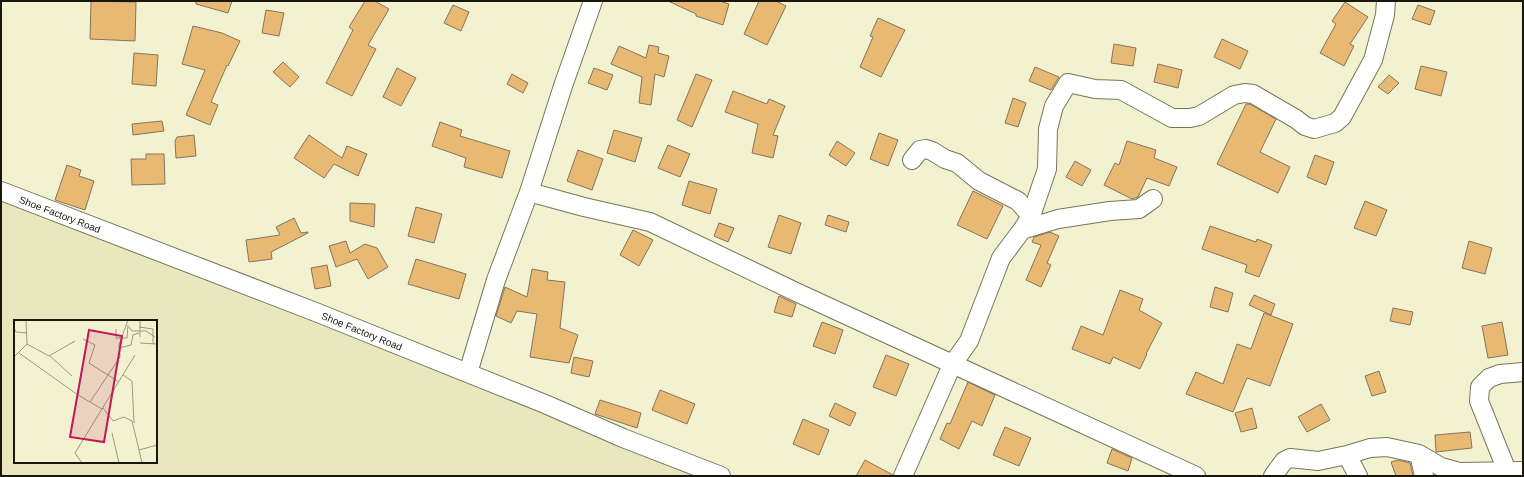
<svg xmlns="http://www.w3.org/2000/svg" width="1524" height="477" font-family="Helvetica,sans-serif">
  <style>
    .built { fill: #e8e7bd; fill-rule: evenodd }
    .building { fill: #e8b973; stroke: #87745a }
    .lines { fill: none; stroke-linecap: round; stroke-linejoin: round }
    .minor-casing { stroke: #777658; stroke-width: 20 }
    .minor { stroke: #fff; stroke-width: 18 }
    .labels { text-anchor: middle; stroke-width: 4; stroke-linejoin: round; paint-order: stroke }
    .street-label { font-size: 10px; fill: #17170b; stroke: #fff }
    .inset-road { fill: none; stroke: #9b9a81; stroke-width: 1 }
    .view { fill: #c2185b; fill-opacity: 0.15; stroke: #c2185b; stroke-width: 2 }
    .inset-edge { fill: none; stroke: #17170b; stroke-width: 2 }
  </style>
  <rect width="100%" height="100%" fill="#f3f2d0"/>
  <path class="built" d="M1 194 719 476H1ZM15 321H156V462H15Z"/>
  <path class="building" d="M91 1 136 2 135 41 90 39Z
    M196 1H232L228 13 196 4Z
    M365 1H375L389 9 368 45 376 49 352 96 326 83 353 30 349 27Z
    M668 1H720L729 4 723 25 696 16V14Z
    M759 1H776L786 6 767 45 744 34Z
    M1345 2 1368 17 1350 44 1354 46 1344 66 1320 53 1336 24 1332 21Z
    M453 5 469 12 461 31 444 23Z
    M1418 5 1435 11 1430 25 1412 19Z
    M266 10 284 13 279 36 262 33Z
    M878 18 905 30 881 77 860 67 873 37 870 36Z
    M193 26 222 33 240 41 228 66 227 65 211 102 218 105 210 125 186 115 205 70 182 64Z
    M1222 39 1248 51 1240 69 1214 57Z
    M1114 44 1136 48 1133 66 1111 63Z
    M649 45 659 47 658 53 669 56 664 77 655 74 651 105 639 103 642 77 611 64 619 46 646 58Z
    M134 53 158 55 156 86 132 84Z
    M283 62 299 77 290 87 273 72Z
    M1158 64 1182 70 1178 88 1154 82Z
    M1421 66 1447 72 1441 96 1415 89Z
    M1035 67 1059 77 1051 90 1029 81Z
    M397 68 416 78 401 106 383 97Z
    M594 68 613 75 607 90 588 83Z
    M512 74 528 83 523 93 507 84Z
    M696 74 712 80 692 127 677 120Z
    M1389 75 1399 83 1388 94 1378 87Z
    M733 91 767 104 769 99 785 106 773 135 778 136 773 158 752 153 758 124 725 112Z
    M1013 98 1026 103 1018 127 1005 123Z
    M1246 104H1250L1276 119 1260 152 1290 167 1278 193 1217 164Z
    M162 121 164 131 133 135 132 124Z
    M440 122 462 130 460 136 510 151 502 178 464 167 466 158 432 146Z
    M614 130 642 138 635 162 607 153Z
    M879 133 898 140 888 166 870 159Z
    M194 135 196 156 176 158 175 141 177 137Z
    M309 135 342 158 347 146 367 154 358 176 334 164 324 178 294 158Z
    M837 141 855 153 846 166 829 155Z
    M1127 141 1156 150 1154 158 1177 167 1169 186 1147 178 1138 197 1132 199 1104 185 1115 163 1119 165Z
    M668 145 690 154 680 177 658 168Z
    M578 150 603 159 592 190 567 181Z
    M146 154H164L165 184 132 185 131 159H146Z
    M1315 155 1334 162 1326 185 1307 177Z
    M1075 161 1091 170 1082 186 1066 177Z
    M67 165 81 170 79 176 94 181 85 210 55 200Z
    M689 181 717 189 710 214 682 205Z
    M973 191 1003 206 987 239 957 225Z
    M1365 201 1387 210 1376 236 1354 228Z
    M350 203 375 204 374 227 350 221Z
    M416 207 442 214 434 243 408 236Z
    M779 215 801 223 791 254 768 247Z
    M828 215 849 222 846 232 825 225Z
    M294 218 301 233 308 232V233L271 252 272 259 249 262 246 240 280 235 276 227Z
    M719 223 734 228 728 242 714 236Z
    M1210 226 1256 242 1257 239 1272 245 1259 277 1245 272 1247 265 1202 249Z
    M633 230 653 240 639 266 620 255Z
    M1050 232 1059 236 1047 263 1051 265 1041 287 1026 280 1041 245 1032 242 1034 237Z
    M346 241 350 253 365 244 377 248 388 267 368 279 357 259 336 267 329 246Z
    M1469 241 1492 248 1485 274 1462 268Z
    M416 259 466 274 459 299 408 284Z
    M327 265 331 286 315 289 311 268Z
    M532 269 548 272 547 280 565 282 560 328 578 335 569 363 530 357 537 314 517 311 511 323 496 316 505 287 527 297Z
    M1215 287 1233 293 1228 312 1210 307Z
    M1120 290 1143 299 1139 310 1162 323 1146 354H1147L1140 369 1113 357 1110 364 1072 349 1081 326 1103 335Z
    M1254 295 1275 304 1271 315 1249 305Z
    M779 296 796 304 792 317 774 312Z
    M1393 308 1413 312 1410 325 1390 321Z
    M1264 313 1293 324 1270 386 1247 378 1233 412 1186 394 1196 372 1223 384 1237 344 1251 349Z
    M822 322 843 330 835 354 813 346Z
    M1502 322 1508 355 1488 358 1482 326Z
    M886 355 909 364 896 396 873 387Z
    M574 357 593 361 589 377 571 373Z
    M1379 371 1386 392 1372 396 1365 376Z
    M968 382 995 395 982 426 972 421 959 449 940 439 947 423 950 424Z
    M660 390 695 404 687 424 652 410Z
    M600 400 641 413 637 428 595 414Z
    M835 403 856 413 850 426 829 416Z
    M1321 404 1330 420 1307 432 1298 417Z
    M1252 408 1257 428 1241 432 1235 413Z
    M803 419 829 430 819 455 793 444Z
    M1005 427 1031 438 1019 466 993 455Z
    M1470 432 1472 448 1436 452 1435 435Z
    M1112 449 1132 458 1128 471 1107 463Z
    M865 460 893 475V476H856Z
    M1398 460 1410 463 1413 476H1396L1391 462Z"/>
  <g class="lines">
    <g class="minor-casing">
      <path id="minor" d="M912 160 920 150 926 149 932 151 945 159 957 163 979 181 1018 201 1031 216
        M1 191 313 311 545 404 623 438 721 476
        M529 192 584 207 650 222 796 292 1196 476
        M1022 230 1058 219 1110 211 1139 209 1153 199
        M468 373 496 280 529 192 563 86 593 1
        M1419 454 1424 476
        M1347 455 1358 476
        M903 476 952 365 969 341 1001 258 1022 230 1031 216 1047 169 1048 129 1054 106 1068 83 1095 89 1121 90 1172 118H1190L1199 116 1234 95 1245 93 1253 94 1296 119 1305 126 1314 129 1335 123 1342 117 1373 60 1385 15 1386 1
        M1273 476 1284 461 1290 458 1318 461 1347 455 1370 448 1387 447 1419 454 1441 467 1459 472 1523 471
        M1507 476V471L1479 401 1480 387 1489 378 1500 374 1523 372"/>
    </g>
    <use href="#minor" class="minor"/>
  </g>
  <g class="labels">
    <g class="street-label">
      <text transform="translate(60 214) rotate(21)" y="4">Shoe Factory Road</text>
      <text transform="translate(362 331) rotate(22)" y="4">Shoe Factory Road</text>
    </g>
  </g>
  <g transform="translate(14 320)">
    <rect width="143" height="143" fill="#f3f2d0"/>
    <path class="inset-road" d="M126 0V17M115 7 118 11H132L141 17M125 7 139 9V24M0 8 2 12 13 13M102 9V18H113L114 5M69 19 81 25 75 43 105 62M126 23 143 24M13 24 35 36 61 21M105 28 117 25 119 15 125 13M5 33 64 75 88 89M36 36 58 56M0 37 13 24 12 0M109 55 118 61 120 103M76 82 106 37 105 25 114 0M89 88 99 101 110 97 118 101 125 130 143 125M98 113 105 143M125 130 128 143M68 143 61 133 121 35"/>
    <path class="view" d="M75 10 108 16 90 122 56 117Z"/>
    <rect width="143" height="143" class="inset-edge"/>
  </g>
  <rect width="1524" height="477" fill="none" stroke="#17170b" stroke-width="4"/>
</svg>
